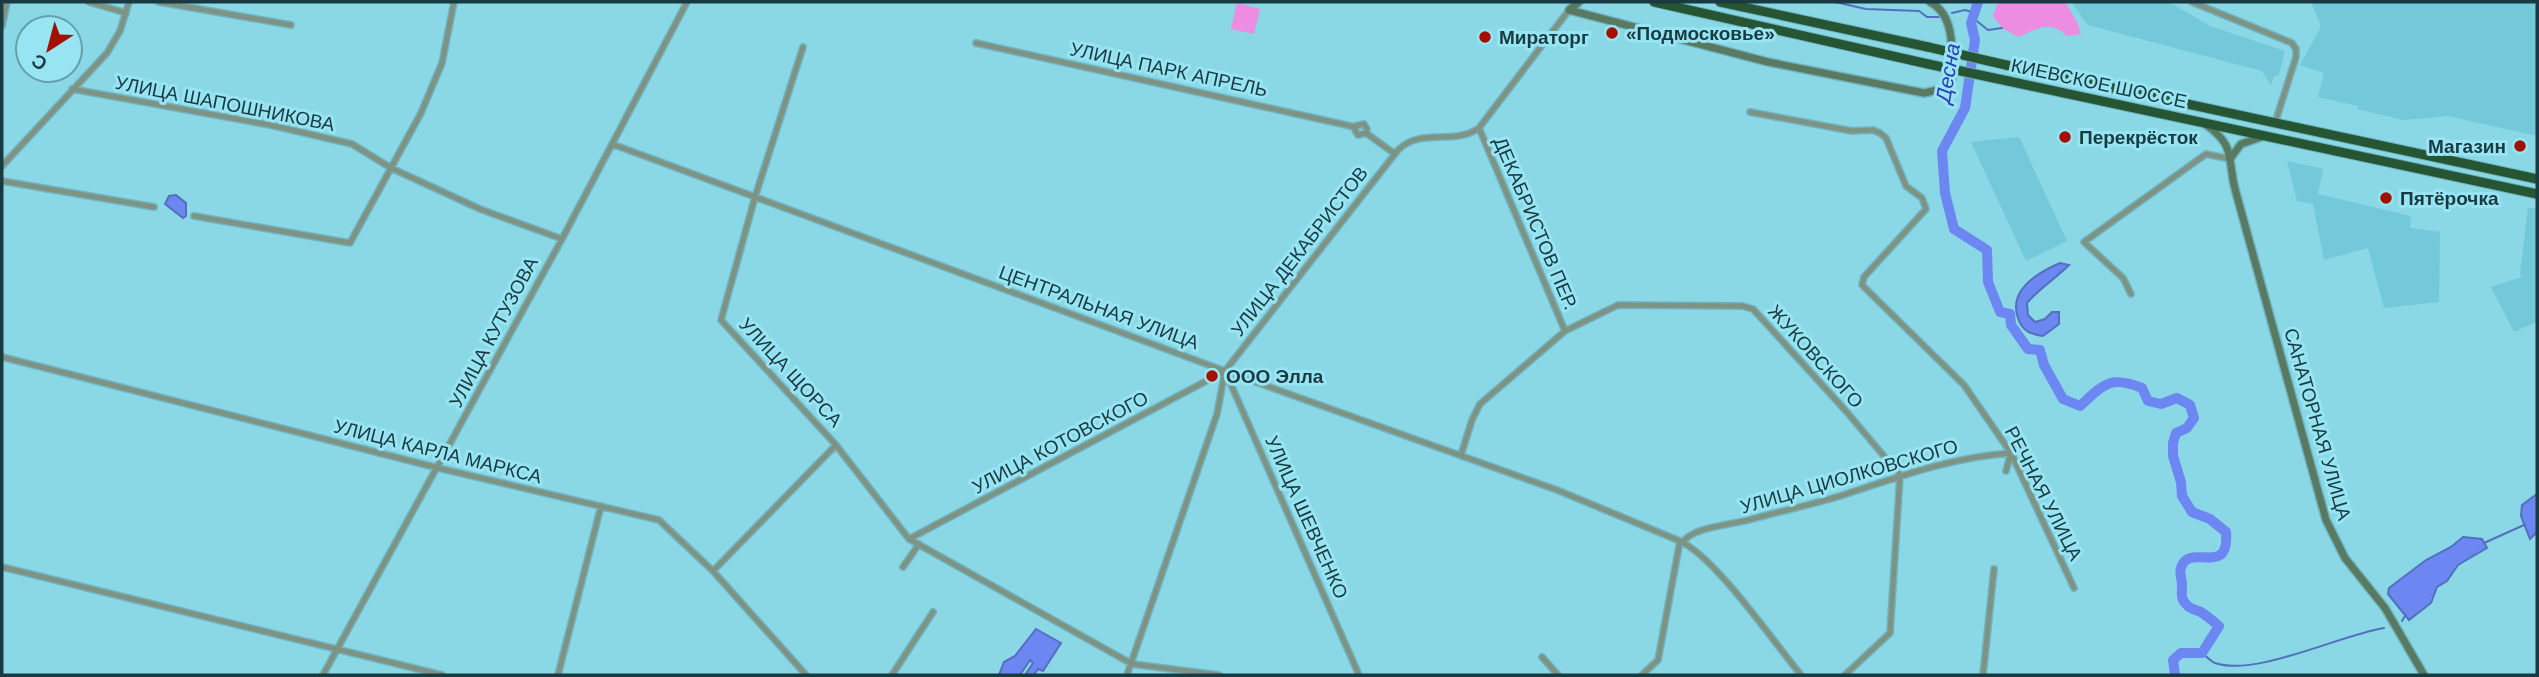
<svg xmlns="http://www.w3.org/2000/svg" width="2539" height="677" font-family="Helvetica,sans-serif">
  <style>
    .built { fill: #73c9d9 }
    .green { fill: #ec8de2 }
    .water { fill: #6c87f2; stroke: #5370bd; stroke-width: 2 }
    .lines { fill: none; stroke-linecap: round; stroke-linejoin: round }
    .stream { stroke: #5370bd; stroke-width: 2 }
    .river { stroke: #6c87f2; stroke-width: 10 }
    .street-casing { stroke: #71b4c1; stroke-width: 8 }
    .secondary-casing { stroke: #71b4c1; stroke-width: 10 }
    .highway-casing { stroke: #71b4c1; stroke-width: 11 }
    .street { stroke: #7e9382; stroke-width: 5 }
    .secondary { stroke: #597960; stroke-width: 7 }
    .highway { stroke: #255532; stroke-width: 9 }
    .highway-bridge-casing { stroke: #71b4c1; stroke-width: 11; stroke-linecap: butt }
    .highway-bridge { stroke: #255532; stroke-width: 9 }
    .poi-dot { fill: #a41000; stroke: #97e4f3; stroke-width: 2.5 }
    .labels { text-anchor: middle; stroke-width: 6; stroke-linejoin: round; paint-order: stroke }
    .poi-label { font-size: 19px; font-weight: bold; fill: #193a40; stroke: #97e4f3; text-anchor: start }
    .street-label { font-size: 19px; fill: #193a40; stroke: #97e4f3 }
    .water-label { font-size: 21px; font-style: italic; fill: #2d3ab5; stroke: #97e4f3 }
  </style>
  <rect width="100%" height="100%" fill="#8ad7e6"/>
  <path class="built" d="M2071 2H2169L2210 26 2285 51 2279 75 2274 76 2271 86 2262 71 2088 25Z
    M2311 2H2537V136L2448 116 2404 120 2357 109 2358 106 2318 97 2324 73 2300 65 2321 27Z
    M2019 137 2067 241 2026 261 1971 142Z
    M2287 161 2323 169 2318 194 2411 216 2410 228 2440 232 2439 302 2384 308 2368 248 2324 260 2313 204 2297 201Z
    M2528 207 2537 209V324L2536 322 2514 332 2491 287 2522 277 2520 274Z"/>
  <path class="green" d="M1998 2H2065L2077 22 2081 34 2067 36C2050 19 2037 29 2018 37L2002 28 1993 16Z
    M1237 3 1260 9 1254 34 1231 29Z"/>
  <path class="water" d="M176 195 186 203V216L183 218 165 204 169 196Z
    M2060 263 2069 265C2055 279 2040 288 2027 303L2028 315 2035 322 2045 319 2052 312H2059V324L2043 336C2030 334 2022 331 2018 318 2008 290 2037 273 2060 263Z
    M2537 494V532L2530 539 2521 516 2522 505Z
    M2463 537 2482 539 2487 548 2458 565 2447 581 2437 587 2431 603 2409 620 2388 594 2389 588 2426 560 2451 547Z
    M1036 629 1061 643 1043 671 1038 669 1034 675H1025L1033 663 1030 660 1020 675H999L1004 662 1015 656Z"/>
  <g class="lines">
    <path class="stream" d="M1835 2 1866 9 1919 11 1927 17H1941
      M1952 13 1965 10 1975 13
      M1973 18 1988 30 2002 28
      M2484 543 2524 525
      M2402 621 2405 616
      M2202 653C2206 656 2210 661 2215 663 2256 677 2340 635 2384 628"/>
    <path class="river" d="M1978 2 1971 23 1975 40 1965 108 1942 151 1945 193 1954 229 1987 250 1988 282 2000 312 2010 314 2011 325 2028 349 2040 350 2044 365 2063 399 2080 406C2104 384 2110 375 2142 388L2148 401 2161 404 2177 398 2190 405 2194 418 2187 428 2176 433 2173 443V456L2181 482 2182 496 2192 512 2210 519 2226 532C2230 579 2189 541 2181 568 2179 573 2182 579 2182 585 2182 593 2180 599 2187 605 2190 609 2196 610 2201 612 2207 616 2213 621 2219 626L2202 653H2181L2173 660 2175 675"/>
    <g class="street-casing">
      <path id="street" d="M89 2 126 13
        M159 2 291 25
        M2192 2 2292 43 2296 49V57L2275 123
        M2 26 7 2
        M976 43 1355 127
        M803 47 755 197 721 320 836 445 909 539 1132 664 1219 675
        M72 89 270 125 352 144 391 168 480 209 562 239
        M1750 112 1852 131 1873 130 1880 133 1886 138 1906 186 1922 198 1926 209 1864 277 1862 285 1964 385 2011 453 2074 588
        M1479 128 1565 331
        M1366 133 1358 135 1355 130 1356 126 1364 124 1367 129 1366 133 1395 154
        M612 144 1225 371 1557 490 1680 541C1716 558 1773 641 1801 675
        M2 166 107 53 120 31 129 2
        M2 181 154 207
        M194 216 350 243 421 113 442 63 454 2
        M2131 294 2123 278 2084 242 2206 154 2230 159
        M2 357 438 468 659 520 713 571 806 675
        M1461 455 1472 420 1480 404 1565 331 1618 305 1742 306 1753 309 1845 410 1900 475 1890 633 1845 675
        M909 539 1225 371 1359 675
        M1683 542C1694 526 1733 525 1752 519 1781 511 1811 505 1840 496 1896 478 1951 457 2011 453L2006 471
        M2 567 442 675
        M903 567 919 544
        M713 571 836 445
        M1542 657 1558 675
        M323 675 562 239 687 2
        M558 675 601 506
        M892 675 933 612
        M1127 675 1217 414 1225 371 1398 150C1421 127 1454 146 1479 128L1569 10
        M1642 675 1658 660 1680 541
        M1983 675 1994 569"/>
    </g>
    <g class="secondary-casing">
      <path id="secondary" d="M1569 10 1768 62 1924 93 1942 89 1952 79C1952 54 1956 15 1930 2
        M1569 10 1579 2
        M2205 124C2236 146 2227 156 2235 189L2326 520 2345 558 2385 608 2424 675
        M2230 159 2241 144 2264 136"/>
    </g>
    <g class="highway-casing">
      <path id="highway" d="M1654 2 1928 64
        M1720 2 1928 47
        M2006 65 2537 179
        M2008 81 2537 194"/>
    </g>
    <use href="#street" class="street"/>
    <use href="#secondary" class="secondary"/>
    <use href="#highway" class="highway"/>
    <g class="highway-bridge-casing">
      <path id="highway-bridge" d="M1928 47 2006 65
        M1928 64 2008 81"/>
    </g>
    <use href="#highway-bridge" class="highway-bridge"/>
  </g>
  <g class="poi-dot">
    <circle cx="1612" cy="33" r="7"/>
    <circle cx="1485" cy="37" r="7"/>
    <circle cx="2065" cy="137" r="7"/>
    <circle cx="2520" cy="146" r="7"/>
    <circle cx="2386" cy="198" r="7"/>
    <circle cx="1212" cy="376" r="7"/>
  </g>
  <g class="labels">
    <g class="poi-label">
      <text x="1626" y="40">«Подмосковье»</text>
      <text x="1499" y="44">Мираторг</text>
      <text x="2079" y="144">Перекрёсток</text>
      <text x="2506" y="153" text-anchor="end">Магазин</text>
      <text x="2400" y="205">Пятёрочка</text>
      <text x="1226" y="383">ООО Элла</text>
    </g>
    <g class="street-label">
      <text transform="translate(1169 69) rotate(12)" y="7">УЛИЦА ПАРК АПРЕЛЬ</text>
      <text transform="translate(2099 83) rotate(12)" y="7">КИЕВСКОЕ ШОССЕ</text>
      <text transform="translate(225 103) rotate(11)" y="7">УЛИЦА ШАПОШНИКОВА</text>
      <text transform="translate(1536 223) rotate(67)" y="7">ДЕКАБРИСТОВ ПЕР.</text>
      <text transform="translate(1299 251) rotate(-52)" y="7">УЛИЦА ДЕКАБРИСТОВ</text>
      <text transform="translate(1099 307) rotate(20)" y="7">ЦЕНТРАЛЬНАЯ УЛИЦА</text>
      <text transform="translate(493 332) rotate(-62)" y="7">УЛИЦА КУТУЗОВА</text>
      <text transform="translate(1816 356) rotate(48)" y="7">ЖУКОВСКОГО</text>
      <text transform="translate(791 372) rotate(47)" y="7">УЛИЦА ЩОРСА</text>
      <text transform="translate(2318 424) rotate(74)" y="7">САНАТОРНАЯ УЛИЦА</text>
      <text transform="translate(1060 442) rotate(-28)" y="7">УЛИЦА КОТОВСКОГО</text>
      <text transform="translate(438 451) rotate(14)" y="7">УЛИЦА КАРЛА МАРКСА</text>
      <text transform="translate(1849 476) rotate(-16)" y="7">УЛИЦА ЦИОЛКОВСКОГО</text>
      <text transform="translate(2044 493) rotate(63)" y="7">РЕЧНАЯ УЛИЦА</text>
      <text transform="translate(1307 517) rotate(66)" y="7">УЛИЦА ШЕВЧЕНКО</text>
    </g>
    <g class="water-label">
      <text transform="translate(1948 73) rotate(-80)" y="7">Десна</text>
    </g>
  </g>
  <rect width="2539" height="677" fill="none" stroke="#193a40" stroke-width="7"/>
  <g transform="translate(49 49) rotate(216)"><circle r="33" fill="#97e4f3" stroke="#65a0ab" stroke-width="2"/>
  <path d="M0-5L12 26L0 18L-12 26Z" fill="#a41000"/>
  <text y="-10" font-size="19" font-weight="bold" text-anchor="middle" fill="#193a40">С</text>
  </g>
</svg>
